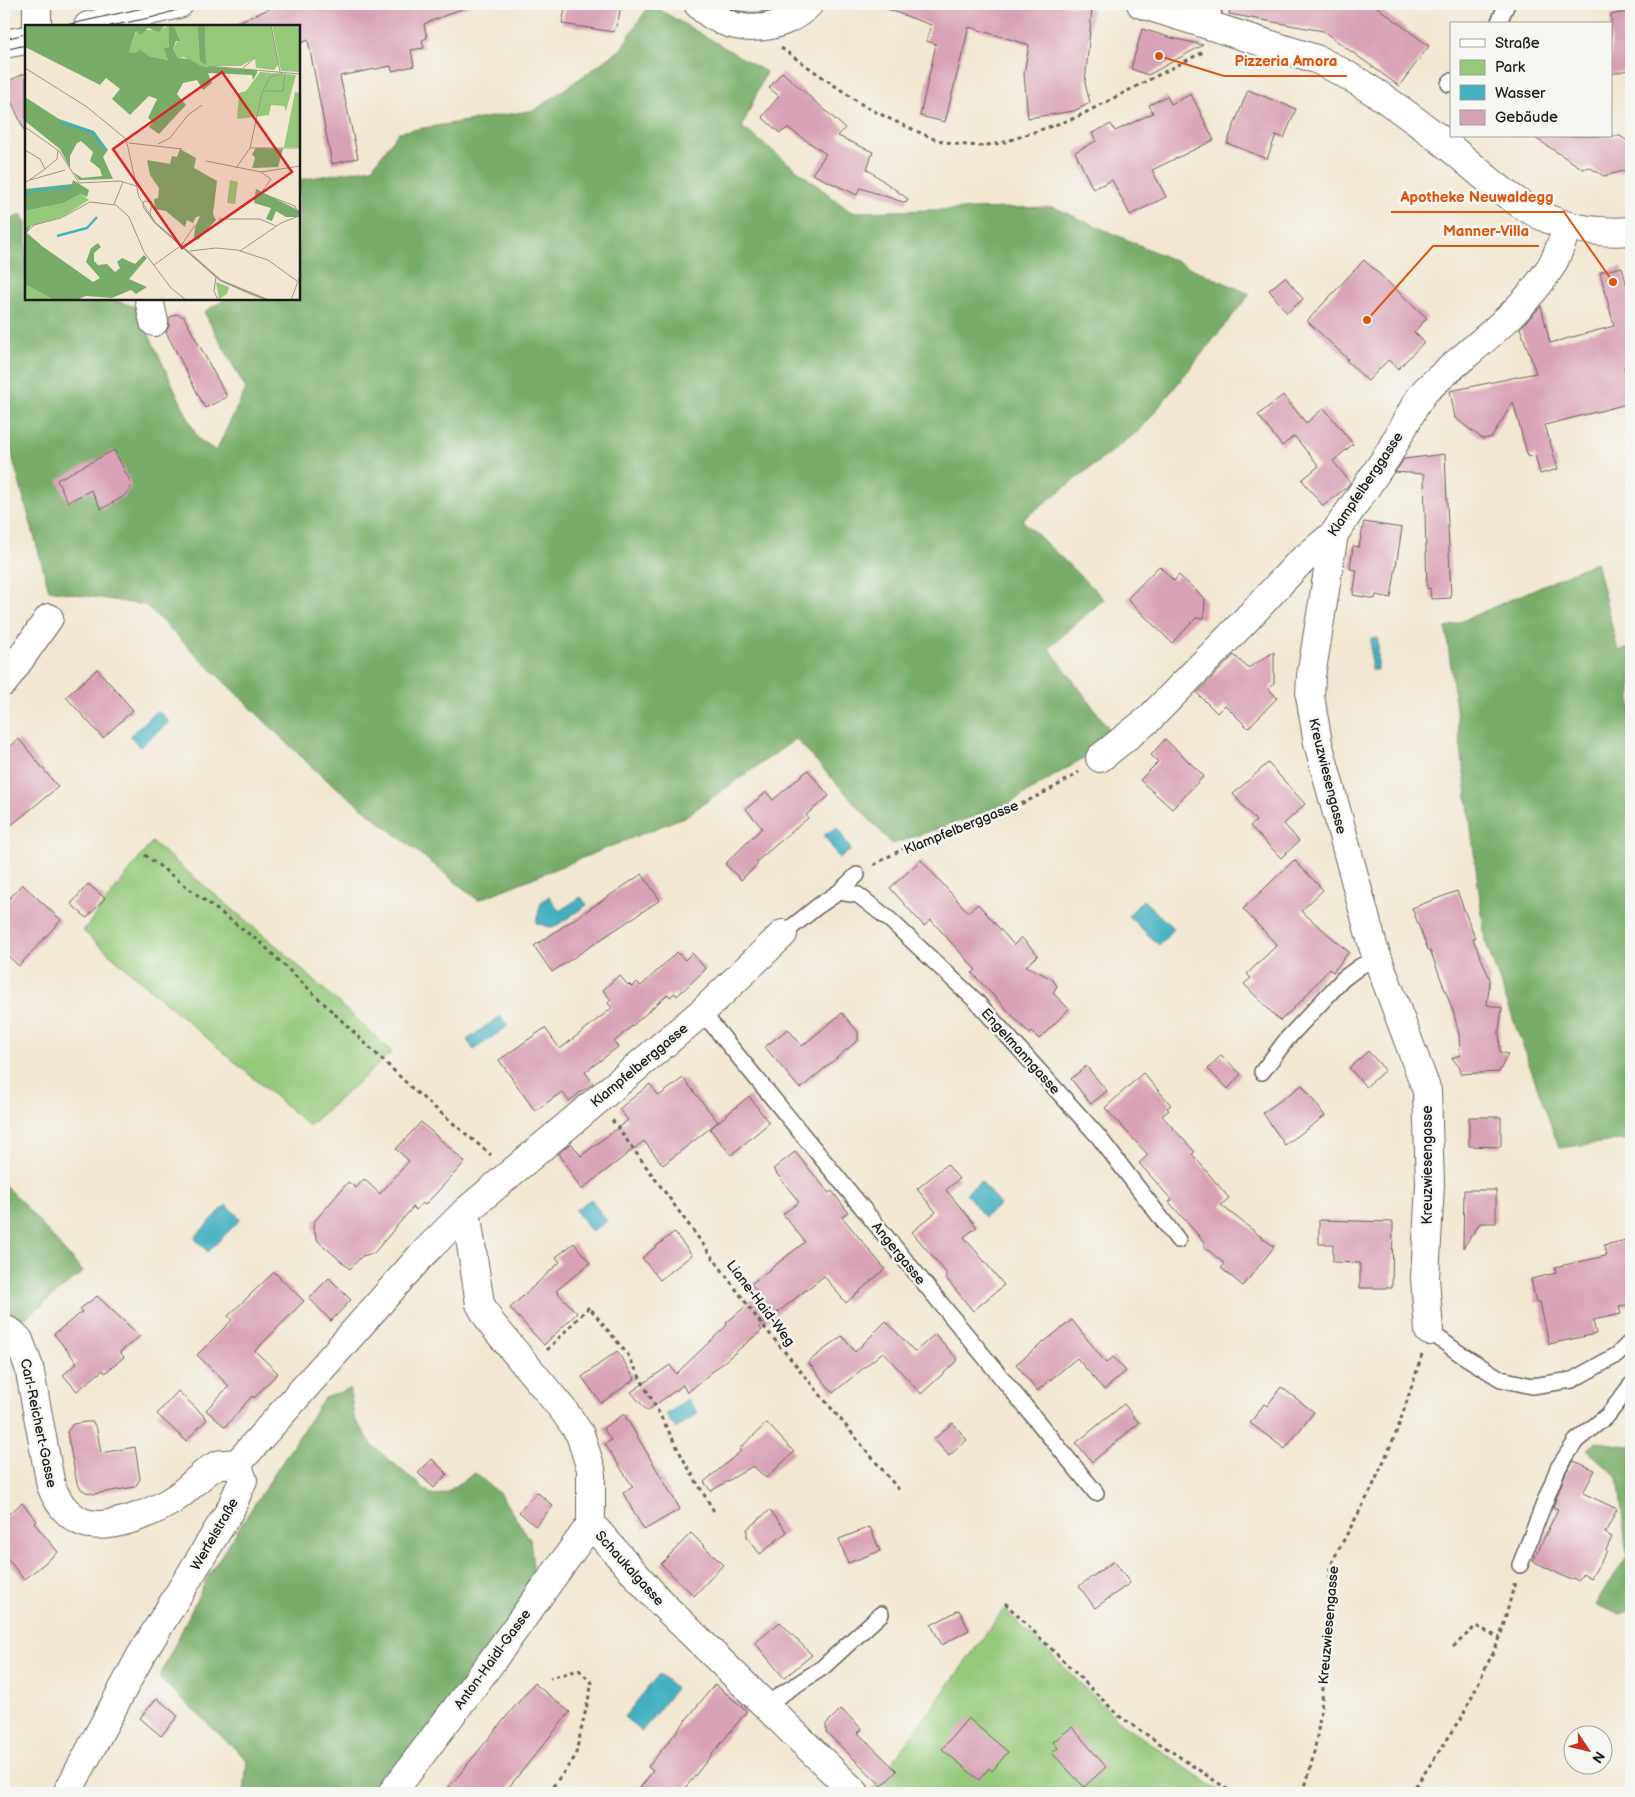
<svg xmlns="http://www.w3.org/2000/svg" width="1635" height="1797" font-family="'Balsamiq Sans',sans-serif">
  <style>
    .green { fill: #95c979; stroke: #58724a }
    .forest { fill: #78ad69; stroke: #4a6442 }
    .water { fill: #43b0c1; stroke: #30666e }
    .building { fill: #d8a1b5 }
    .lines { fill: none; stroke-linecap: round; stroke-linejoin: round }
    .lane-casing { stroke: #67635c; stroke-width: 18 }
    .street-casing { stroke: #67635c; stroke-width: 30 }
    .secondary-casing { stroke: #67635c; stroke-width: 30 }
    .path { stroke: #67635c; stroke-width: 3; stroke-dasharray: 4 4; stroke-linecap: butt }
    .lane { stroke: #fff; stroke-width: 15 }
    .street { stroke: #fff; stroke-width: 28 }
    .secondary { stroke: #fff; stroke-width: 28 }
    .tram { stroke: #1c1c1c; stroke-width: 1 }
    .labels { text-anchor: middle; stroke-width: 5; stroke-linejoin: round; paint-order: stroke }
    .street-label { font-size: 14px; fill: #1c1c1c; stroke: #f6f6f2 }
    .inset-river { fill: none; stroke: #43b0c1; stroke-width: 2.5 }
    .inset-road { fill: none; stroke: #9c9689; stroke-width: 1 }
    .view { fill: #d62828; fill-opacity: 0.15; stroke: #d62828; stroke-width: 2.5 }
    .inset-edge { fill: none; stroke: #1c1c1c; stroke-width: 2.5 }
    .leader { fill: none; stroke: #de560d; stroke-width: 2 }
    .callout-dot { fill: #de560d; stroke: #f6f6f2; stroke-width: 2 }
    .callout-label { font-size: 15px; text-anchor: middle; font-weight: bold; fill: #de560d; stroke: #f6f6f2; stroke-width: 5; stroke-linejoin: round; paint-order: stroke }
  </style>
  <rect width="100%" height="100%" fill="#f6f6f2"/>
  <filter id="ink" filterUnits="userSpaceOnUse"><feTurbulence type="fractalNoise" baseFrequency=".02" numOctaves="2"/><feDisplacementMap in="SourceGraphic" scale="10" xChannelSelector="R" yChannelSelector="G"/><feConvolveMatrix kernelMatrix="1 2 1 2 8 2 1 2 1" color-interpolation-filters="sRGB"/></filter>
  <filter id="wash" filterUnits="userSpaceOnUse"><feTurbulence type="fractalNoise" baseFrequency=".0096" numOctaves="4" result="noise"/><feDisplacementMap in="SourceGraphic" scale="20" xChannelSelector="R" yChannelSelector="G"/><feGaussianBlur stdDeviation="1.12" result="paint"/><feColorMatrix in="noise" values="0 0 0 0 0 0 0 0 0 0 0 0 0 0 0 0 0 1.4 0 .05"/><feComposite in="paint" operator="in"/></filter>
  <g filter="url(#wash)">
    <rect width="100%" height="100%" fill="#f2e7d2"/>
    <path class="green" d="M152 842 280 949 392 1052 309 1126 83 931Z
      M1004 1609 1121 1723 1222 1793H870Z"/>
    <path class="forest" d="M650 4 766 72 742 127 851 212 1053 207 1250 294 1141 429 1022 520 1104 599 1049 648 1116 738 1005 806 892 844 796 739 686 816 478 900 316 771 145 605 49 590 13 459 4 399V223L21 214 26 223V299H110L136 307 198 439 216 451 246 389 204 312 226 299H299V180L372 168 399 132 535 110 620 50Z
      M1596 562 1618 651 1631 648V1139L1559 1148 1485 940 1446 628Z
      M4 1185 20 1200 83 1272 23 1320 4 1311Z
      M350 1389 354 1418 374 1447 433 1496 447 1492 475 1473 499 1493 530 1539 535 1585 381 1793H244L247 1760 159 1678 209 1574 324 1398Z
      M1596 1442 1631 1446V1610L1620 1614 1595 1605 1627 1556 1618 1477 1588 1451Z"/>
    <path class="water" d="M1371 638H1378V670H1371Z
      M158 710 169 722 140 747 130 736Z
      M837 827 851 850 839 858 824 835Z
      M549 896 559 911 581 897 587 905 553 928 536 923 541 902Z
      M1143 900 1174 929 1159 945 1128 916Z
      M500 1016 508 1026 474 1050 467 1040Z
      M981 1181 1000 1205 984 1217 966 1193Z
      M591 1199 607 1221 592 1232 575 1210Z
      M226 1205 241 1219 208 1252 194 1238Z
      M687 1399 698 1413 676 1429 666 1415Z
      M659 1674 676 1688 642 1731 624 1717Z"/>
    <g id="blocks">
      <path class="building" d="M281 4H471V5L424 24 427 38 422 40 424 48 411 50 414 66 392 71 391 66 340 76 358 158 332 164 308 40 299 44V26H228Z
        M566 4H621L619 17 614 32 562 24Z
        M880 4H1060L1092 9 1085 83 1090 103 1074 111 1028 118 1024 74 1029 45 969 27 945 122 920 116 936 44 926 41 931 25 879 6Z
        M1230 4H1373L1429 46 1399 86 1323 31 1229 14Z
        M1631 11V69L1611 74V15Z
        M1142 29 1172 38 1203 45 1148 75 1131 69Z
        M782 72 845 128 838 136 873 152 867 169 908 199 906 203 860 188 857 195 812 174 826 154 788 128 780 133 762 117 779 96 769 88Z
        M26 73V134L4 85V83Z
        M1248 90 1296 109 1284 138 1276 135 1267 159 1227 143Z
        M1191 94 1214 140 1152 170 1166 197 1130 215 1112 180 1093 189 1075 152 1096 141 1092 133 1111 124 1115 131 1153 113 1149 105 1167 96 1171 104Z
        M1532 136H1620L1631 143V169L1604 176 1589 167 1583 169Z
        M1364 260 1427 318 1414 332 1424 342 1398 369 1388 360 1368 381 1346 360 1348 359 1307 321Z
        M1622 267 1631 303V366L1624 367 1631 394V403L1545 425 1558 469 1540 474 1535 455 1528 457 1513 402 1492 437 1483 439 1455 418 1450 391 1536 373 1520 328 1541 306 1550 343 1614 326 1600 272Z
        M1285 277 1303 299 1287 313 1269 290Z
        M176 314 184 317 227 397 205 408 166 332 169 326V318Z
        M1283 395 1306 423 1324 408 1353 444 1333 461 1350 482 1347 487 1323 506 1302 480 1319 466 1294 436 1282 446 1258 415Z
        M114 450 130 481 131 488 123 497 101 509 91 490 68 502 57 480Z
        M1445 454 1451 598 1431 599 1430 588 1427 589 1424 474 1395 472 1404 459Z
        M1364 522 1402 528 1391 598 1376 595 1375 599 1353 595 1357 570 1350 569 1353 546 1359 547Z
        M1159 566 1174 581 1179 575 1205 599 1204 618H1196L1172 643 1127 599Z
        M1274 652V683L1269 689 1277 698 1248 728 1225 705 1217 713 1197 693 1234 655 1248 668Z
        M97 669 133 710 103 738 66 697Z
        M19 739 58 787 4 831V752Z
        M1165 739 1204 776 1172 809 1140 780 1158 762 1151 755Z
        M1268 763 1305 804 1284 824 1299 841 1281 858 1250 826 1256 821 1233 794Z
        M808 770 829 796 806 815 808 818 756 862 758 864 741 880 725 864 762 828 746 809 766 792 773 800Z
        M921 860 968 912 978 904 1014 945 1021 937 1038 955 1026 966 1052 979 1057 986 1053 993 1069 1009 1039 1039 1032 1032 1030 1034 972 973 976 970 931 920 924 926 890 888Z
        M1294 860 1323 890 1301 911 1349 952 1333 972 1329 969 1302 1000 1280 1021 1244 984 1251 978 1247 974 1277 945 1243 909Z
        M642 874 660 900 552 972 534 946Z
        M22 884 61 920 19 966 4 952V905Z
        M88 884 105 898 87 918 71 904Z
        M1457 891 1475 938 1473 939 1490 979 1487 1005 1502 1008 1499 1031 1500 1052 1508 1054 1499 1072 1460 1074V1068L1452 1058 1460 1055 1459 1035 1454 1014 1430 950H1428L1412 908Z
        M677 952 685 960 692 953 706 969 677 996 675 993 670 997 668 994 614 1042 618 1047 585 1072 593 1083 569 1101 562 1092 535 1111 499 1060 545 1028 560 1049 612 1008 608 1003 611 1000 603 990 619 975 628 985 629 984 632 987 637 982 641 986Z
        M842 1013 858 1032V1040L800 1089 765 1047 788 1029 802 1046Z
        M1368 1051 1385 1070 1366 1087 1349 1068Z
        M1221 1055 1241 1074 1228 1089 1208 1069Z
        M1086 1066 1107 1091 1091 1104 1071 1079Z
        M1143 1073 1171 1105 1167 1108 1169 1110 1162 1116 1195 1152 1192 1154 1229 1198 1221 1205 1274 1247 1243 1286 1221 1268 1225 1264 1203 1246 1205 1243 1169 1202 1172 1200 1139 1163 1148 1155 1105 1108Z
        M683 1078 718 1122 663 1165 644 1141 581 1190 559 1153 571 1143 581 1156 628 1120 619 1109 650 1084 659 1096Z
        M1302 1085 1325 1116 1285 1145 1263 1113Z
        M749 1096 769 1123 731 1155 710 1129Z
        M1469 1117H1501V1147L1469 1146Z
        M421 1122 465 1162 425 1205 422 1203 416 1210 413 1207 374 1253 362 1256 350 1269 318 1241 313 1228 314 1222 348 1182 356 1188 364 1179 380 1194 409 1161 396 1149Z
        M795 1152 829 1193 832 1191 848 1212 842 1217 885 1269 846 1303 824 1276 759 1327 762 1330 687 1393 683 1385 647 1411 631 1392 670 1365 676 1374 727 1325 726 1323 760 1294 751 1284 805 1242 783 1214 799 1202 773 1169Z
        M947 1164 959 1179 946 1190 977 1227 964 1237 1004 1285 973 1311 945 1277 948 1275 912 1232 936 1212 917 1189Z
        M1464 1190H1496V1223H1480L1463 1248Z
        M1319 1220 1393 1222 1392 1288H1360V1263L1333 1262V1244H1319Z
        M674 1232 692 1255 660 1280 642 1258Z
        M1631 1239V1305L1619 1307 1621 1314 1593 1320 1596 1334 1549 1344 1540 1302 1536 1303 1531 1279 1556 1273 1555 1267 1606 1256 1604 1245Z
        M574 1243 590 1263 556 1291 577 1313 544 1345 510 1308 560 1262 556 1257Z
        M274 1272 304 1301 255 1351 278 1373 254 1398 252 1396 225 1427 206 1410 229 1386 197 1355 232 1320 228 1316Z
        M329 1278 351 1300 331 1321 309 1298Z
        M97 1296 140 1336 120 1352 124 1357 105 1373 103 1370 77 1391 63 1375 77 1363 54 1334 82 1312 80 1309Z
        M1072 1320 1106 1363 1113 1357 1126 1371 1104 1390 1077 1358 1037 1391 1016 1364Z
        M886 1321 915 1352 935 1334 958 1360 921 1394 883 1352 833 1393 808 1362 842 1336 855 1352Z
        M617 1351 635 1379 601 1403 582 1377Z
        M1281 1387 1314 1412 1285 1449 1250 1423 1264 1404 1267 1406Z
        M178 1391 207 1419 186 1441 157 1414Z
        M1124 1404 1139 1423 1092 1462 1076 1443Z
        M624 1414 680 1509 644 1530 623 1493 633 1487 605 1444 611 1440 603 1428Z
        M86 1422H93L97 1430 101 1453 135 1447 140 1479 135 1487 94 1494 86 1492 81 1489 77 1483 67 1432 73 1424Z
        M767 1423 794 1452 766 1478 753 1466 711 1491 704 1482 741 1451 739 1449Z
        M953 1423 967 1440 949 1456 934 1439Z
        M432 1459 447 1474 434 1488 418 1473Z
        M1574 1461 1595 1470 1583 1493 1617 1509 1605 1533 1612 1537 1606 1550 1607 1551 1591 1578 1583 1573 1578 1581 1573 1578 1571 1580 1533 1561 1558 1509 1553 1507 1566 1472Z
        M537 1492 553 1506 535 1526 519 1512Z
        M22 1503 37 1521 34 1523 58 1552 24 1580 4 1554V1518Z
        M770 1510 787 1532 760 1554 747 1537V1529Z
        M870 1527 880 1551 848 1563 839 1539Z
        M691 1533 723 1565 694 1596 661 1564Z
        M1114 1561 1130 1583 1095 1608 1079 1586Z
        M959 1610 969 1630 942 1645 931 1625Z
        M780 1622 812 1655 784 1678 755 1643Z
        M534 1683 570 1712 504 1793H444Z
        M715 1684 747 1711 681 1793H636L653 1771 648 1767Z
        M157 1698 178 1716 161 1736 140 1718Z
        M841 1709 862 1729 858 1733 897 1771 882 1786 826 1732V1724Z
        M968 1718 1008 1752 992 1771 989 1768 979 1780 942 1749Z
        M1072 1727 1106 1767 1084 1787 1052 1753 1058 1748 1053 1742Z"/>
    </g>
  </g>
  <g filter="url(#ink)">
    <use href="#blocks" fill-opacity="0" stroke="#67635c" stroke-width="1"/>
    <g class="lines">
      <g class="lane-casing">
        <path id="lane" d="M1213 4 1214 26
          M1498 24 1507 4
          M1449 84 1451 81
          M839 892 858 895 890 920 976 1001 1098 1136 1178 1240
          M783 934 818 906 839 892 857 875
          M702 1012 1096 1493
          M1262 1072 1287 1039 1343 979 1359 967 1377 957
          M1429 1331 1459 1353 1501 1379 1532 1386 1572 1380 1617 1355 1631 1341
          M1520 1565 1558 1468 1576 1441 1608 1415 1631 1385
          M765 1705 822 1668 881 1614"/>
      </g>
      <g class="street-casing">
        <path id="street" d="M37 4V26
          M698 4C728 35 779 34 809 4
          M149 299 154 322
          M1334 534 1311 676 1310 696 1318 743 1373 946 1427 1091 1430 1184 1425 1278 1429 1331
          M4 682 49 618
          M1100 758 1149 719 1244 622 1297 565 1334 534 1388 455 1417 402 1425 391C1466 352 1519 317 1550 268 1558 256 1562 240 1568 226
          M466 1211 480 1304 491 1323 564 1411 580 1434 591 1469V1524L660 1602 855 1793
          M4 1329 12 1333 19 1340 29 1367 51 1486C58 1502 65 1513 80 1521 106 1534 161 1510 181 1494 191 1486 207 1469 218 1465 223 1463 232 1464 237 1464
          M67 1793 140 1657 230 1510 243 1480 237 1464 420 1257 466 1211 702 1012 783 934
          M392 1793 486 1669 591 1524"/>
      </g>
      <g class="secondary-casing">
        <path id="secondary" d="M1141 4 1316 59C1359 79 1399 108 1437 137 1503 189 1538 238 1631 231
          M88 26 179 4
          M4 44 26 40"/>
      </g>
      <path class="path" d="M781 48 864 106 890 119 934 139 956 144 980 146 1002 143 1075 118 1203 52
        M145 855 262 944 416 1092 491 1155
        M874 865C892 854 912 844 932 836 945 831 959 830 972 825 1005 812 1050 792 1079 772
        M612 1120 760 1322 899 1490
        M547 1350 589 1307 628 1355 686 1464 715 1513
        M1005 1603 1119 1716 1233 1793
        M1453 1647 1476 1626 1500 1638
        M548 1793 575 1757 592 1683 579 1670 550 1678
        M1303 1793C1327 1722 1325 1642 1330 1568L1334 1558 1371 1490 1397 1431 1422 1355
        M1411 1793 1461 1719 1500 1638 1515 1582"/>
      <use href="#lane" class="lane"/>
      <use href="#street" class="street"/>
      <use href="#secondary" class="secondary"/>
      <path class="tram" d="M721 4C743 20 768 15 790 4
        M62 26 161 4
        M110 26 154 17 197 4
        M4 39 26 34
        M4 50 26 45"/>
    </g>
  </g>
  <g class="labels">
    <g class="street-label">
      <text transform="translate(1365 484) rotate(-56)" y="5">Klampfelberggasse</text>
      <text transform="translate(1328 776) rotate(76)" y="5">Kreuzwiesengasse</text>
      <text transform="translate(961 827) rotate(-22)" y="5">Klampfelberggasse</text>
      <text transform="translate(1021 1051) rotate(48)" y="5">Engelmanngasse</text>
      <text transform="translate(639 1065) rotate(-40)" y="5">Klampfelberggasse</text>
      <text transform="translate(1427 1165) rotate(-90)" y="5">Kreuzwiesengasse</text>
      <text transform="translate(899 1253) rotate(51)" y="5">Angergasse</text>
      <text transform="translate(761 1303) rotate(53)" y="5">Liane-Haid-Weg</text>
      <text transform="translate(39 1423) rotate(78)" y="5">Carl-Reichert-Gasse</text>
      <text transform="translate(214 1534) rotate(-60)" y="5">Werfelstraße</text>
      <text transform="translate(630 1568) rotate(48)" y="5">Schaukalgasse</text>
      <text transform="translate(1328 1625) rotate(-85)" y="5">Kreuzwiesengasse</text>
      <text transform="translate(492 1659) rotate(-54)" y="5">Anton-Haidl-Gasse</text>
    </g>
  </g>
  <g transform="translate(25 25)">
    <rect width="275" height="275" fill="#f2e7d2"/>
    <path d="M144 0V21L140 24 144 35 104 27 112 5H135ZM149 0H172L174 25 181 40 180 0H246L254 39 249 45 231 43 230 33 216 41H175L159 32 153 33 148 24 154 13ZM247 0H275V47L256 46ZM235 47 271 50 261 86 259 81 246 80 244 90 212 94 214 68 221 66ZM270 67 275 68V122H259ZM205 155 213 157 210 179 202 178ZM56 169 64 175 37 192 0 203V186L39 178ZM191 257 204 262 202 269 194 274ZM0 259 19 267 30 275H0Z" fill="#95c979"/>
    <path d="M0 0H140L134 7 123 3 116 10 111 6 104 27 110 28 115 25 124 31 143 35 139 23 144 22V0H149L155 16H151L148 24 153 33 164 34 176 41 232 45V48L228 55 227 50 183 48 187 58 178 65 172 55 158 58 152 69 161 80 134 109 124 102 128 97 123 93 132 74 124 71 105 90 87 74 95 64 81 53 75 60 0 22ZM172 0H180L181 40 175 36ZM0 72 34 94 69 106 83 125 78 132 88 154 54 155 48 147 57 153 77 151 75 144 65 136 68 127 56 116 52 118 45 131V143L35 124 0 96ZM231 123 258 124 253 142 227 143 230 133 227 129ZM155 124 171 133 169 143 192 156 188 189 191 195 173 215 169 213 170 202 175 191 171 192 168 198 162 195 160 202 141 186 130 184 129 174 133 173 134 163 125 150 122 135 145 139 147 131 152 132ZM48 155 64 165 62 172 56 169 39 178 0 186V164L47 159ZM231 164 275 186V192H261L251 186 247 196 241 194 246 183 229 178ZM6 200 2 208 17 221 68 257 75 253 61 237 66 223 73 218 76 222 69 228V236L73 240 82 239 90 247 95 243 92 237 97 233 110 239 119 230 122 233 104 254 122 262 111 269 106 265 87 273 61 271 51 275H30L0 259V203Z" fill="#78ad69"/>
    <path class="inset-river" d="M36 97 68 107 80 125M0 172 2 168 13 165 46 162M32 211 62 203 72 192"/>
    <path class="inset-road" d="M246 0 255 47M183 41 275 49M0 43 62 82 101 114 114 172 130 198 196 256 243 275M218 43 230 33M238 66H258L260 48M0 102 34 126 54 158 95 156 111 161M104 118 157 124M133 119 145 113 163 90 177 80M225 123H275M0 125 15 134 20 144 32 134 33 125M181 136 236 147 275 141M211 143 225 123 237 68 245 52 258 48M5 155 40 145M0 158 20 144M89 179 98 157M193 194H235L251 201M2 207 9 200 36 193 65 177 91 180 104 192 119 227 146 263 161 275M157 219 170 200M165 226 191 223 212 225 243 235 272 256M215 226 256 198 274 191 270 181 239 169 238 165 246 154 236 147M129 240 158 219M191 251 189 266 193 275M53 275H86M242 275 225 269 194 255 129 197 118 182 119 176 127 177 125 189 130 197 196 255 244 275M266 275 275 251"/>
    <path class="view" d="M197 47 267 147 157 223 88 124Z"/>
    <rect width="275" height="275" class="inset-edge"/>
  </g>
  <path class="leader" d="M1159 56L1224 76H1347M1613 282L1564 212H1391M1367 320L1433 246H1539"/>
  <g class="callout-dot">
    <circle cx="1159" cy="56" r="5"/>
    <circle cx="1613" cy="282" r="5"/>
    <circle cx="1367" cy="320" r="5"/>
  </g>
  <g class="callout-label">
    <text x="1286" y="66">Pizzeria Amora</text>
    <text x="1477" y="202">Apotheke Neuwaldegg</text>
    <text x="1486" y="236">Manner-Villa</text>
  </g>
  <rect width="1635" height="1797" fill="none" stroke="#f6f6f2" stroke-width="20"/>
  <rect x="1450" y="22" width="162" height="115" fill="#f6f6f2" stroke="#9f9f9c"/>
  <rect x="1460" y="39" width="25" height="8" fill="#ffffff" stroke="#9f9f9c"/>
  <text x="1495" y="48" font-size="15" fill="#1c1c1c">Straße</text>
  <rect x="1460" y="60" width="25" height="15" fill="#95c979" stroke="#9f9f9c"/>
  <text x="1495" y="72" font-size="15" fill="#1c1c1c">Park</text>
  <rect x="1460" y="85" width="25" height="15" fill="#43b0c1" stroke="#9f9f9c"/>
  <text x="1495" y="98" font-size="15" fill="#1c1c1c">Wasser</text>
  <rect x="1460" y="110" width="25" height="15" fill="#d8a1b5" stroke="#9f9f9c"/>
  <text x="1495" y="122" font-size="15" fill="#1c1c1c">Gebäude</text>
  <g transform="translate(1588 1750) rotate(125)"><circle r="24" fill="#f6f6f2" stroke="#9f9f9c"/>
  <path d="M0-4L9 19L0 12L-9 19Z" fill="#c8321e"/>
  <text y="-8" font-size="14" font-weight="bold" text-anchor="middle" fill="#1c1c1c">N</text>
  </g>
</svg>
